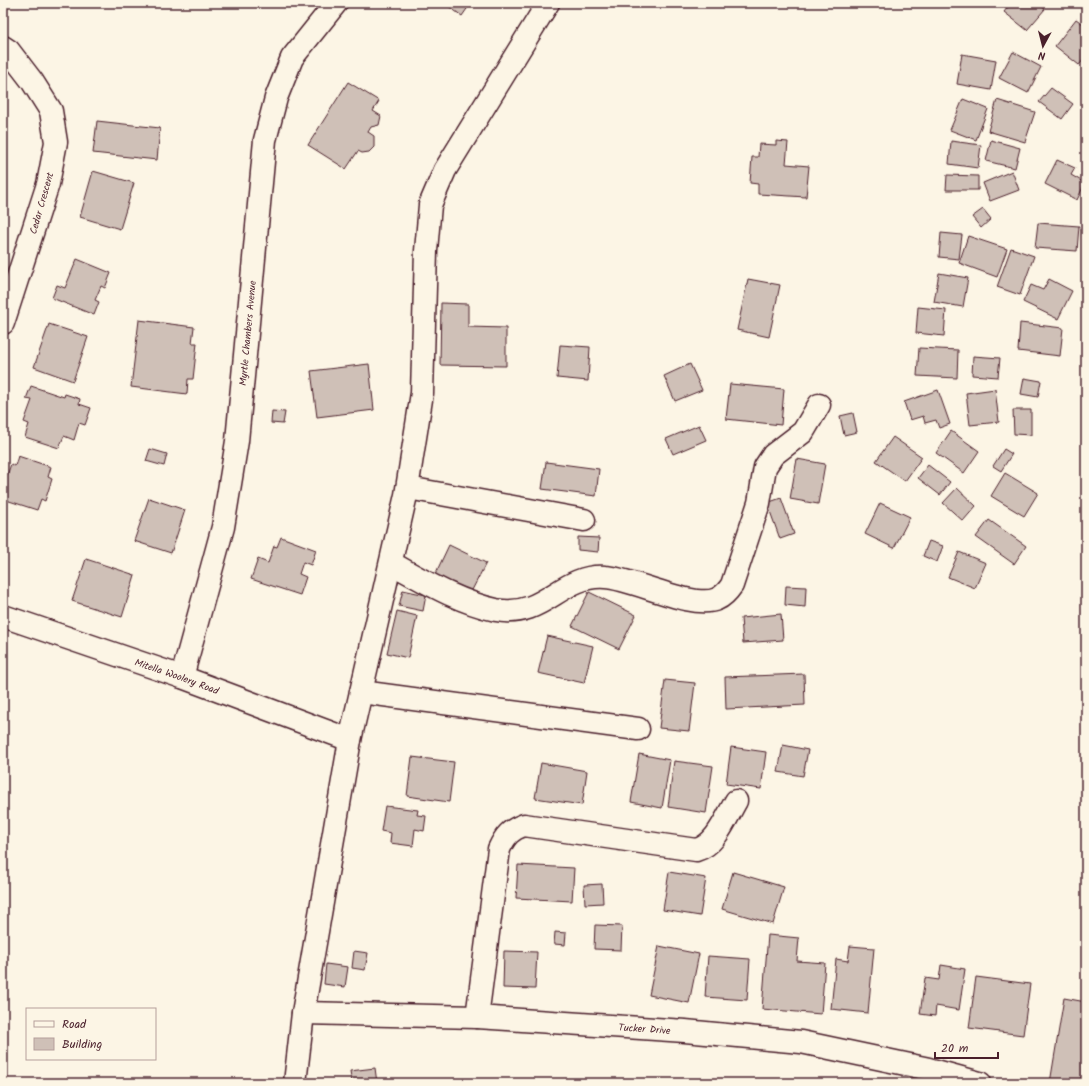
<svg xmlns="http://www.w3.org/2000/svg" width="1089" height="1086" font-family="Kalam,sans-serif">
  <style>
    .building { fill: #cfc0b7; stroke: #4a1f2b }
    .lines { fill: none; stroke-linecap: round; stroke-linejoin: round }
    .street-casing { stroke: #4a1f2b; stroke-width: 25 }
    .street { stroke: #fcf5e5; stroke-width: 22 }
    .labels { text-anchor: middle; stroke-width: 3; stroke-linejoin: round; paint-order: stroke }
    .street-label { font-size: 10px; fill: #4a1f2b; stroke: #fcf5e5 }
  </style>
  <rect width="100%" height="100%" fill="#fcf5e5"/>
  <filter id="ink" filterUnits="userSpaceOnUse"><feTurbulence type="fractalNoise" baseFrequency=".025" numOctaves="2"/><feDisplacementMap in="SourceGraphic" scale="8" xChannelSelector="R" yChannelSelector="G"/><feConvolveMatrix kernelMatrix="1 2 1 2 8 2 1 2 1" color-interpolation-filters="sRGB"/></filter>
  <g filter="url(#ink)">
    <path class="building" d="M444 3H471L462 16Z
      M1011 3H1037L1045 9 1027 30 1004 12Z
      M1076 19 1086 26V57L1079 65 1055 46Z
      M1013 52 1041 67 1028 93 999 78Z
      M962 54 996 60 991 90 957 84Z
      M348 82 379 101 373 111 381 116 379 125 371 127 368 132 374 136V147L369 152 362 153 358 151 346 169 308 145Z
      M1051 88 1073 104 1062 119 1039 102Z
      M963 99 988 109 976 140 950 130Z
      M997 100 1035 112 1025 142 988 131Z
      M97 121 160 128 157 160 93 153Z
      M991 140 1020 148 1015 168 986 161Z
      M776 141 788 142 786 164 809 166 806 197 758 194V184L750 183 752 157H758L759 144 776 145Z
      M951 141 981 145 978 168 949 164Z
      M1057 160 1075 168 1071 175 1085 183 1077 200 1045 184Z
      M93 171 134 183 120 229 80 217Z
      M1012 171 1019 190 990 201 983 183Z
      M947 175 978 176V190H946Z
      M983 209 991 219 981 228 972 217Z
      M1038 223 1079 226 1077 251 1035 248Z
      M941 233 962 235 959 259 939 257Z
      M968 236 1007 249 997 277 959 263Z
      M1011 248 1034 256 1020 295 997 287Z
      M77 259 111 273 105 288 101 286 95 300 99 302 94 315 52 298 57 285 65 288Z
      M939 273 968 278 963 307 934 302Z
      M748 279 780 285 769 337 737 330Z
      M1049 279 1072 291 1058 319 1023 302 1031 285 1043 290Z
      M441 303 468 304V327L506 328V366L440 365Z
      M918 307 946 310 944 336 916 333Z
      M139 320 194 327 192 343H197L193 379H188L187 394 131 387Z
      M1020 323 1063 328 1060 356 1018 351Z
      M49 324 88 337 73 381 34 367Z
      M560 345 590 347 588 381 557 378Z
      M919 348 958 350 957 378 917 376Z
      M973 356 1000 358 998 377 972 375Z
      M369 364 374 410 317 417 311 371Z
      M690 364 702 390 675 401 664 376Z
      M1024 378 1041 381 1038 397 1021 394Z
      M730 384 784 389 781 425 726 419Z
      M31 386 64 397 65 394 80 399 79 404 91 408 85 425 79 423 74 440 64 436 59 448 25 437 29 424 24 422 32 400 26 399Z
      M995 389 999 422 970 425 966 393Z
      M938 390 950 424 939 428 936 420 925 423 923 416 910 420 904 402Z
      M1013 410H1031V435L1014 434Z
      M272 411 285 412 283 424 271 423Z
      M853 413 857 432 844 435 840 416Z
      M699 425 706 440 673 454 666 439Z
      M951 431 979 451 964 473 936 453Z
      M893 437 922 457 905 481 876 461Z
      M150 449 167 454 164 466 146 461Z
      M1004 449 1012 454 1001 471 993 466Z
      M18 456 51 467 48 477 52 479 45 501 41 499 37 510 3 499V480L5 481 11 464 15 466Z
      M797 459 825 464 818 504 790 499Z
      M546 462 599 469 596 496 542 489Z
      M928 465 950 482 940 495 918 478Z
      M1005 473 1038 493 1024 516 991 496Z
      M957 488 976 506 963 521 943 503Z
      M149 498 185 510 171 553 134 541Z
      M781 498 794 534 780 539 767 503Z
      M880 503 910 517 894 548 865 534Z
      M989 520 1026 546 1014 564 976 537Z
      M281 537 316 550 311 565 303 562 299 574 306 577 300 595 251 579 258 559 268 563 274 546 277 547Z
      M578 537 599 538 598 552 578 550Z
      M929 541 943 546 937 562 923 556Z
      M449 545 486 563 469 596 433 579Z
      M959 552 986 563 975 588 948 577Z
      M86 559 135 575 122 617 72 601Z
      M786 586 806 587 805 607 785 605Z
      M403 590 426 595 423 611 399 606Z
      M589 592 636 615 619 649 572 626Z
      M397 611 417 616 408 658 387 653Z
      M781 614 783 640 743 643 741 618Z
      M547 636 593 646 584 683 538 673Z
      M804 674 805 705 726 709 725 677Z
      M665 680 695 683 689 731 659 728Z
      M783 745 808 750 803 776 778 772Z
      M731 747 766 752 761 789 726 784Z
      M639 754 670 760 662 808 631 802Z
      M412 757 454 762 449 802 407 796Z
      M674 761 713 766 706 813 668 807Z
      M541 763 587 771 582 805 535 798Z
      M385 806 418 810 417 815 426 816 424 831 415 829 413 846 390 843 391 833 381 831Z
      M518 865 574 868 572 901 516 898Z
      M669 872 706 878 700 916 663 910Z
      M733 872 784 887 773 924 722 909Z
      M602 884 603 903 585 904 584 885Z
      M595 925 622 926 621 950 594 949Z
      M555 932 566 933 565 945 554 944Z
      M768 935 799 938 797 961 825 963 821 1014 762 1009Z
      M659 946 699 954 689 1003 649 995Z
      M850 946 874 948 868 1013 831 1009 836 959 848 961Z
      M354 951 368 953 365 970 352 968Z
      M504 951 537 952 535 989 503 988Z
      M708 956 750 959 747 1000 705 997Z
      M326 964 348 967 345 987 324 984Z
      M941 965 965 969 959 1010 936 1006 935 1016 920 1014 925 978 939 980Z
      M976 977 1030 984 1023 1035 969 1028Z
      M1064 998 1086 1002V1083H1050Z
      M375 1068 377 1083H352L350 1071Z"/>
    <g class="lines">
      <g class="street-casing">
        <g id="street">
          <path d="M3 47 9 51 32 81 51 111 56 142 48 184 3 323"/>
          <path d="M408 488 584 520"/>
          <path d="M391 563C424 581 458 602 496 610 545 619 560 574 605 577 632 578 693 610 717 599 724 596 728 591 732 585L759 503 765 467 773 455 803 432 819 405"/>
          <path id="s1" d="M3 616 182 677 350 740"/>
          <path id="s2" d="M182 677 223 527 237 441 265 140 276 98 292 58 336 3"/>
          <path d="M361 692 638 729"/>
          <path id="s3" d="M303 1013 477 1017 685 1031 801 1042 929 1069 980 1083"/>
          <path d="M477 1017 499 849C505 836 510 830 524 825L696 850C716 845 726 818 736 801"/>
          <path d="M295 1083 303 1013 350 740 406 495 422 393 426 251 430 205 445 170 548 3"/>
        </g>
      </g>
      <use href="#street" class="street"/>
    </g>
  </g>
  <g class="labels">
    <g class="street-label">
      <text transform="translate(41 203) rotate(-74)" y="4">Cedar Crescent</text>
      <text dy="4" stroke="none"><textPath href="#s2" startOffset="351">Myrtle Chambers Avenue</textPath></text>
      <text dy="4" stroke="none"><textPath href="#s1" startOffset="184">Mitella Woolery Road</textPath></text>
      <text dy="4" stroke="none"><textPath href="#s3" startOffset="342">Tucker Drive</textPath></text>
    </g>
  </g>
  <rect width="1089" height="1086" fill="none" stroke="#fcf5e5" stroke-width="16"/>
  <rect x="8" y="8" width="1073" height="1070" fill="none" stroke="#4a1f2b" stroke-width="1.5" filter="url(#ink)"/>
  <rect x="26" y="1008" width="130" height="52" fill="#fcf5e5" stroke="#b59f9b"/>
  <rect x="34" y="1021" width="20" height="6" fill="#fcf5e5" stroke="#b59f9b"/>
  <text x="62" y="1028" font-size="12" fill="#4a1f2b">Road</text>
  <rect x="34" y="1038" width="20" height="12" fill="#cfc0b7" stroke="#b59f9b"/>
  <text x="62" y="1048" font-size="12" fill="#4a1f2b">Building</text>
  <g transform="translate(1043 46) rotate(187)" stroke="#fcf5e5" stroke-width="3" paint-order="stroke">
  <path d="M0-3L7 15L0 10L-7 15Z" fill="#4a1f2b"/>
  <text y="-6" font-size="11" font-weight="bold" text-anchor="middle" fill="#4a1f2b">N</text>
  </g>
  <path d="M935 1052v6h63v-6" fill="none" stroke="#4a1f2b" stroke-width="2"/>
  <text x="941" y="1052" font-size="12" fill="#4a1f2b" stroke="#fcf5e5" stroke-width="3" paint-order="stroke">20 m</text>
</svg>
